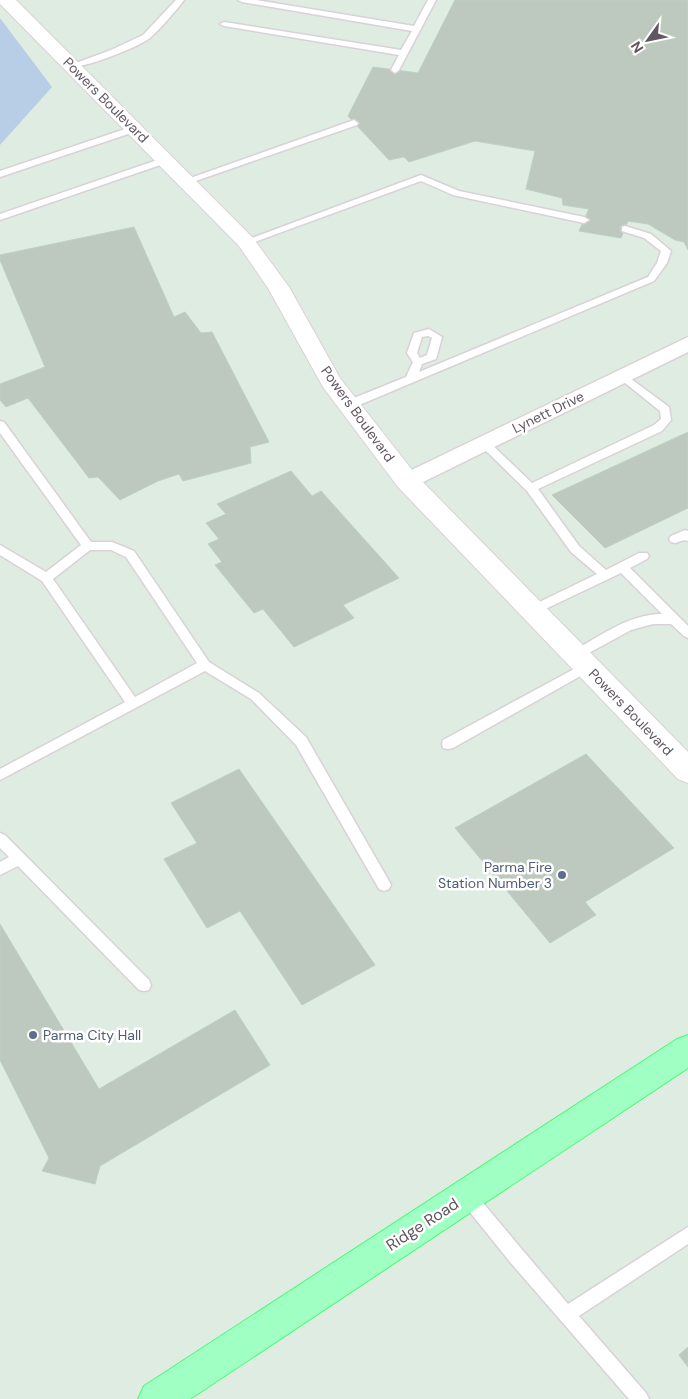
<svg xmlns="http://www.w3.org/2000/svg" width="688" height="1399" font-family="'DM Sans',sans-serif">
  <style>
    .green { fill: #b8cee6 }
    .building { fill: #bdc9bf; stroke: #bcd1c1 }
    .lines { fill: none; stroke-linecap: round; stroke-linejoin: round }
    .service-casing { stroke: #dad1d8; stroke-width: 3 }
    .minor-casing { stroke: #dad1d8; stroke-width: 3 }
    .tertiary-casing { stroke: #dad1d8; stroke-width: 2 }
    .primary-casing { stroke: #49fa75; stroke-width: 2 }
    .service { fill: #fff; fill-rule: evenodd }
    .minor { fill: #fff; fill-rule: evenodd }
    .tertiary { fill: #fff; fill-rule: evenodd }
    .primary { fill: #a0ffc3; fill-rule: evenodd }
    .service-dot { fill: #5c6f8a; stroke: #fff; stroke-width: 2 }
    .labels { text-anchor: middle; stroke-width: 5; stroke-linejoin: round; paint-order: stroke }
    .street-label { font-size: 14px; fill: #615760; stroke: #fff }
    .service-label { font-size: 14px; fill: #4e5e75; stroke: #fff; text-anchor: end }
    .near-street-label { font-size: 16px; fill: #615760; stroke: #fff }
  </style>
  <rect width="100%" height="100%" fill="#deece2"/>
  <path class="green" d="M0 18 52 87 0 145Z"/>
  <path class="building" d="M455 0H688V250L684 242 675 240 648 224 628 221 621 238 579 231 589 209 563 205 562 198 526 189 535 151 475 141 409 162 404 157 389 160 348 116 373 67 418 73Z
    M134 227 174 317 185 312 201 333 212 332 269 442 250 447 251 463 183 481 179 474 158 481 120 500 98 477 89 478 28 398 6 407 0 400V384L45 367 0 260V255Z
    M688 432V508L605 548 552 495Z
    M291 471 312 496 321 491 399 578 343 605 354 618 294 647 263 609 254 613 215 565 222 562 208 544 219 539 206 523 226 514 217 504Z
    M586 754 674 848 585 902 596 915 550 943 455 828Z
    M239 769 375 965 302 1005 240 911 207 928 164 859 197 843 171 803Z
    M0 924 99 1089 235 1010 270 1065 100 1166 95 1184 42 1171 49 1158 0 1060Z
    M688 1347V1367L679 1355Z"/>
  <g class="lines">
    <g class="service-casing">
      <path id="service" d="M176 0H184C174 13 162 27 150 38 141 46 76 72 68 66L111 50 143 35Z
        M238 0H256L414 26 428 0H436L399 70 395 73 391 70 399 55 224 26 220 24 224 22 401 50 412 31 242 2Z
        M354 120 358 123 357 125 190 183 187 184 182 181Z
        M134 126 137 127V131L0 177V171Z
        M166 157 169 158V162L0 220V214Z
        M421 175 459 191 584 217 589 220 584 223 453 195 421 181 249 244H243L241 242Z
        M625 226 651 234 671 251 667 263 654 281 352 408H344L343 405 344 402 406 377 413 362 407 353 414 333 429 329 442 337 436 359 422 364 419 372 648 277 657 263 661 251 644 238 622 231V227ZM428 336 432 338 427 355 420 358 417 353 422 337Z
        M623 373 669 407 671 420 662 431 538 489 579 546 606 570 639 553H647L649 556 647 559 630 568 688 626V638L684 636 671 624H653L631 630 576 660 572 658 570 655 572 652C600 636 629 614 662 614L621 573 537 613H529L527 610 529 607 597 574 571 552 527 491 478 443 479 440H487L532 483 654 425 661 419 660 411 619 378 618 376Z
        M0 421 4 422 91 542H112L134 551 209 662 259 693 306 737 389 881 391 885 389 889 384 891 379 889 296 745 251 699 205 671 0 780V769L125 702 42 581 0 555V545L46 572 81 545 0 433ZM90 550H111L126 557 197 663 135 697 53 579Z
        M685 530 688 531V541L684 540 675 543 671 542 669 539 671 536Z
        M587 662 591 664 593 667 591 670 453 748 448 749 443 748 442 744 443 740Z
        M0 833 5 835 149 980 151 985 149 990 144 991 139 990 18 866 0 875V862L9 857 0 848Z
        M467 1188 473 1191 568 1304 688 1227V1244L579 1316 646 1393 649 1399H629L510 1262 461 1201 459 1196 461 1191Z"/>
    </g>
    <g class="minor-casing">
      <path id="minor" d="M688 337V352L415 486 407 489 399 486 396 481 399 476Z"/>
    </g>
    <g class="tertiary-casing">
      <path id="tertiary" d="M0 0H16L253 238 289 287 340 378 416 475 688 752V783L678 779 398 487 323 387 268 288 239 246 0 4Z"/>
    </g>
    <g class="primary-casing">
      <path id="primary" d="M688 1035V1068L190 1399H138L144 1386 677 1039Z"/>
    </g>
    <use href="#service" class="service"/>
    <use href="#minor" class="minor"/>
    <use href="#tertiary" class="tertiary"/>
    <use href="#primary" class="primary"/>
  </g>
  <g class="service-dot">
    <circle cx="562" cy="875" r="5"/>
    <circle cx="33" cy="1035" r="5"/>
  </g>
  <g class="labels">
    <g class="street-label">
      <text transform="translate(106 100) rotate(45)" y="5">Powers Boulevard</text>
      <text transform="translate(548 412) rotate(-26)" y="5">Lynett Drive</text>
      <text transform="translate(358 414) rotate(54)" y="5">Powers Boulevard</text>
      <text transform="translate(631 712) rotate(46)" y="5">Powers Boulevard</text>
    </g>
    <g class="service-label">
      <text x="552" y="872">Parma Fire<tspan x="552" dy="16">Station Number 3</tspan></text>
      <text x="43" y="1040" text-anchor="start">Parma City Hall</text>
    </g>
    <g class="near-street-label">
      <text transform="translate(422 1224) rotate(-33)" y="6">Ridge Road</text>
    </g>
  </g>
  <g transform="translate(648 40) rotate(237)" stroke="#ffffff" stroke-width="4" paint-order="stroke">
  <path d="M0-4L9 19L0 12L-9 19Z" fill="#615760"/>
  <text y="-8" font-size="14" font-weight="bold" text-anchor="middle" fill="#615760">N</text>
  </g>
</svg>
